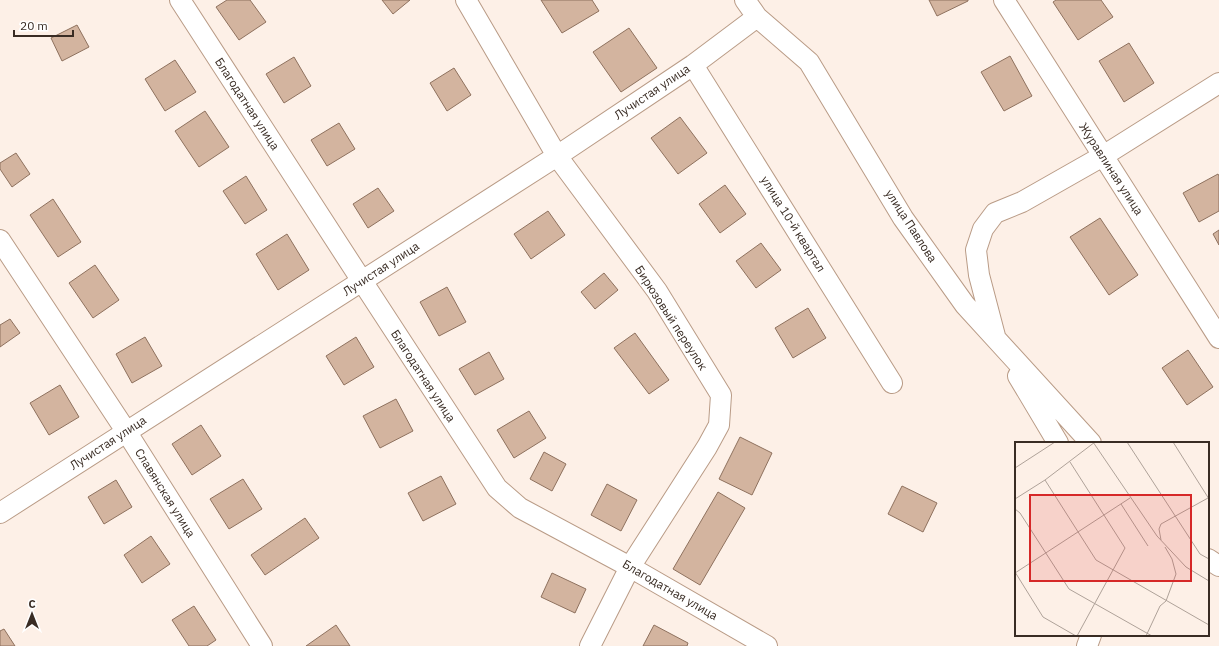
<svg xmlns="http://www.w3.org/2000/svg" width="1219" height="646" font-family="'IBM Plex Sans',sans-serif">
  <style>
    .building { fill: #d3b49f; stroke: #8e715e }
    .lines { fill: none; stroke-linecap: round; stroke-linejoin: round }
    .minor-casing { stroke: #b99b86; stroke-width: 22 }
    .minor { stroke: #fff; stroke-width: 20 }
    .labels { text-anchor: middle; stroke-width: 3; stroke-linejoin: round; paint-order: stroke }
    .street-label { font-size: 12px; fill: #392c24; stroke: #fff }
    .inset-road { fill: none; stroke: #afa299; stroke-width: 1 }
    .view { fill: #d62828; fill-opacity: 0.15; stroke: #d62828; stroke-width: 2 }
    .inset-edge { fill: none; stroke: #392c24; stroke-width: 2 }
  </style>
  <rect width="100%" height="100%" fill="#fdf0e7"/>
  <path class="building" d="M227 0H250L266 22 239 40 216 7Z
    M382 0H410L393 14Z
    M541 0H592L599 11 562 33Z
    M929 0H968V1L937 16Z
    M1056 0H1101L1113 17 1078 40 1053 2Z
    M77 25 89 47 62 61 51 38Z
    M629 28 657 68 621 92 593 52Z
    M1129 43 1154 83 1124 102 1099 61Z
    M1010 56 1032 96 1004 111 981 72Z
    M294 57 311 86 284 103 266 74Z
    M175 60 196 92 165 111 145 79Z
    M454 68 471 95 447 111 430 83Z
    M205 111 229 147 199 167 175 131Z
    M680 117 707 153 678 174 651 138Z
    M339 123 355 149 327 166 311 140Z
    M16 153 30 174 12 187 0 169V163Z
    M1218 174 1219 176V211L1199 222 1183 193Z
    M246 176 267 210 245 224 223 191Z
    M725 185 746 214 720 233 699 204Z
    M378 188 394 211 368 228 353 204Z
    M53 199 81 242 58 257 30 215Z
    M548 211 565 235 531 259 514 234Z
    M1100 218 1138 275 1109 295 1070 237Z
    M1219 230V245L1213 234Z
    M287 234 309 270 278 290 256 254Z
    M761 243 781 270 756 288 736 261Z
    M95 265 119 300 93 318 69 283Z
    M604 273 618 290 595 309 581 292Z
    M447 287 466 322 439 336 420 302Z
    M808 308 826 338 793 358 775 328Z
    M10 319 20 333 0 347V325Z
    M635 333 669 380 649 394 614 348Z
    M145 337 162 366 132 383 116 354Z
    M356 337 374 367 344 385 326 356Z
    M1188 350 1213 387 1187 405 1162 368Z
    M489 352 504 379 475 395 459 369Z
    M60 385 79 417 49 435 30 403Z
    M396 399 413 431 380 448 363 416Z
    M529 411 546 438 514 458 497 430Z
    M201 425 221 456 192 475 172 444Z
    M740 437 772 453 752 495 719 479Z
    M544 452 566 464 552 491 530 479Z
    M441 476 456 504 423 521 408 493Z
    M243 479 262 509 229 529 210 499Z
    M116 480 132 507 104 524 88 497Z
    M607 484 637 500 621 531 591 515Z
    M902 486 937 503 923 532 888 514Z
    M718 492 745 508 700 585 673 569Z
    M305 518 319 538 265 575 251 555Z
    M151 536 170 564 142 583 124 555Z
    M552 573 586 589 575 613 541 597Z
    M194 606 216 640 207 646H189L172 620Z
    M336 625 350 646H306Z
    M654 625 688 643 687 646H643Z
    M4 629 15 646H0V631Z"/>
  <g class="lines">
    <g class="minor-casing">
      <path id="minor" d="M180 0 362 281 497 488 520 508 630 567 767 646
        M466 0 557 156 657 291 721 395 719 425 707 447 630 567 590 646
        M745 0 757 17 809 62 903 218 965 305 1091 443
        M1004 0 1219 338
        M693 65 892 383
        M0 240 126 431 262 646
        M995 336 979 275 976 250 983 229 995 213 1022 202 1103 156 1219 83
        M1018 376 1058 443
        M0 513 557 156 693 65 757 17
        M1208 559 1219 566
        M1087 646 1091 635"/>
    </g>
    <use href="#minor" class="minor"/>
  </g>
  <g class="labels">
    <g class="street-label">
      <text transform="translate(652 92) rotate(-34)" y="4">Лучистая улица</text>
      <text transform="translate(247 104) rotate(57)" y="4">Благодатная улица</text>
      <text transform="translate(1111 169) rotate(57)" y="4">Журавлиная улица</text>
      <text transform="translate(793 224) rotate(58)" y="4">улица 10-й квартал</text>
      <text transform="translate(911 226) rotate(57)" y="4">улица Павлова</text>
      <text transform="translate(381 269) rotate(-33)" y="4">Лучистая улица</text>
      <text transform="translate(671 318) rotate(57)" y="4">Бирюзовый переулок</text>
      <text transform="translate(423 376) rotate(57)" y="4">Благодатная улица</text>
      <text transform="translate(108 443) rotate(-33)" y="4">Лучистая улица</text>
      <text transform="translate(165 493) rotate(58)" y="4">Славянская улица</text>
      <text transform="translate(670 590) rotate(30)" y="4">Благодатная улица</text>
    </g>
  </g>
  <g transform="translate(1015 442)">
    <rect width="194" height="194" fill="#fdf0e7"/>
    <path class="inset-road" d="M78 0 142 94 171 125 194 139M112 0 185 112 194 117M158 0 194 57M55 20 110 106 62 194M0 26 40 0M30 38 81 118 194 183M0 57 30 38 80 0M106 62 133 104M0 67 5 71 54 147 137 194M146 98 144 87 146 82 193 56M0 130 28 175 61 194M0 131 115 56M131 194 145 164 151 159 161 132 157 117 150 105"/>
    <path class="view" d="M15 53H176V139H15Z"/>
    <rect width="194" height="194" class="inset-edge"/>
  </g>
  <g transform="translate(32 614)" stroke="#ffffff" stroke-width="3" paint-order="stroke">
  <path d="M0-3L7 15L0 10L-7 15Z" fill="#392c24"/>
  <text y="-6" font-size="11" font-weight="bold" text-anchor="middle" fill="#392c24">С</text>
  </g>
  <path d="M14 30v6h59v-6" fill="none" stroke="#392c24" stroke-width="2"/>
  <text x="20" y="30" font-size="12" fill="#392c24" stroke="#ffffff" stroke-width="3" paint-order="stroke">20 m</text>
</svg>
